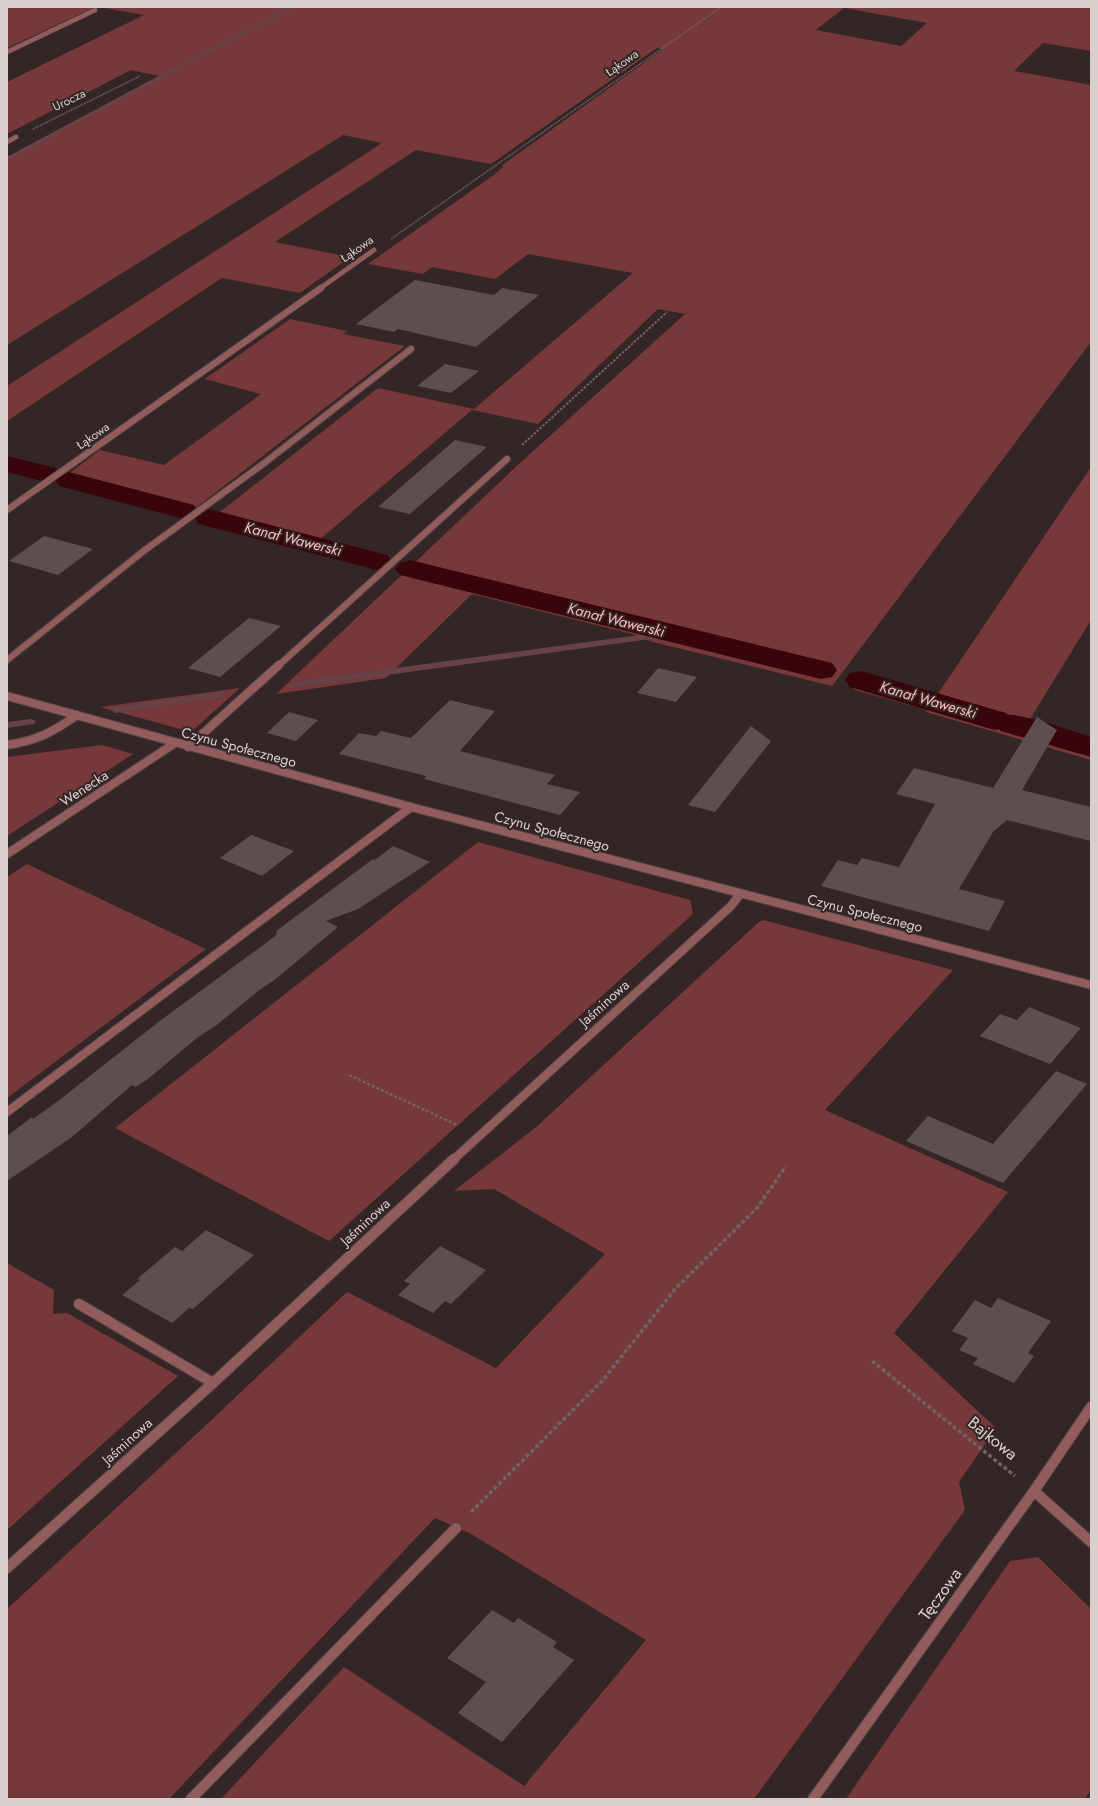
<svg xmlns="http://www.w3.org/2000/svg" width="1098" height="1806" font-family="Jost,sans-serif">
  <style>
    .green { fill: #77383a; fill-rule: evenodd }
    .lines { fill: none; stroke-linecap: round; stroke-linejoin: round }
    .stream { fill: #674246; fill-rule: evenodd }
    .canal { fill: #37050b; fill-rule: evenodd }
    .building { fill: #5e4e4e }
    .service-far3-casing { stroke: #4e4141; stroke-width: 5.5 }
    .service-far2-casing { stroke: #4e4141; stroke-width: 8 }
    .service-far1-casing { stroke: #4e4141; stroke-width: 10 }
    .service-casing { stroke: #4e4141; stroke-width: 12 }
    .minor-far3-casing { stroke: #4e4141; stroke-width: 5.5 }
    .minor-far2-casing { stroke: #4e4141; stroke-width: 8 }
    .minor-far1-casing { stroke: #4e4141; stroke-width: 10 }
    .minor-casing { stroke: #4e4141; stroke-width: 12 }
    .path-far3 { stroke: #6f6363; stroke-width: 1.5; stroke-dasharray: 1.5 1; stroke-linecap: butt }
    .path-far2 { stroke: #6f6363; stroke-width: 2; stroke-dasharray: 2.5 1.5; stroke-linecap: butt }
    .path-far1 { stroke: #6f6363; stroke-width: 2.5; stroke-dasharray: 3 2; stroke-linecap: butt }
    .path { stroke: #6f6363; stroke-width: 3.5; stroke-dasharray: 4 2.5; stroke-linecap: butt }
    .service-far3 { stroke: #925c5c; stroke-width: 4.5 }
    .service-far2 { stroke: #925c5c; stroke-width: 6 }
    .service-far1 { stroke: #925c5c; stroke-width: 8 }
    .service { stroke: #925c5c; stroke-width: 10 }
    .minor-far3 { stroke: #925c5c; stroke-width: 4.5 }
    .minor-far2 { stroke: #925c5c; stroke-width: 6 }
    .minor-far1 { stroke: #925c5c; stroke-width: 8 }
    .minor { stroke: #925c5c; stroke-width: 10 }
    .labels { text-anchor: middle; stroke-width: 4; stroke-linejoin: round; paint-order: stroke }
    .far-street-label { font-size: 12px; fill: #d8cfce; stroke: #342626 }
    .street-label { font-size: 14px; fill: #d8cfce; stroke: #342626 }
    .water-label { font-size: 15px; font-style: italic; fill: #fdbcbb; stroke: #342626 }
    .near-street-label { font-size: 17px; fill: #d8cfce; stroke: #342626 }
  </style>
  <rect width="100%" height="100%" fill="#342626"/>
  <path class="green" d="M7 7H95L7 48Z
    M99 7H1091V51L1043 43 1014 71 1091 85V342L832 686 653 642 632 634 472 594 386 678 276 694 521 462 685 314 658 309 538 424 472 410 319 540 387 557 376 566 207 522 378 388 474 409 633 273 528 254 495 279 432 267 423 274 368 264 495 174 504 166H501L663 49 657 48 491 164 416 150 275 242 350 257 300 293 222 278 7 421V386L382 143 343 135 7 345V157L159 76 131 70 7 134V82L144 15ZM844 8 927 23 901 46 816 30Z
    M290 319 347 331 343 334 405 346 185 516 58 482 100 450 164 465 261 394 205 379Z
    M1091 467V620L1027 724 1091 743V760L926 712 927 710 855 690 851 686 863 678 935 698Z
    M240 688 191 732 100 707Z
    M102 745 133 754 7 836V757Z
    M478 842 690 900 693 914 329 1241 115 1128Z
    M27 864 206 949 7 1098V877Z
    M763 920 953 970 825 1110 1008 1192 894 1333 996 1428 959 1482 965 1510 754 1799H221L344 1667 524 1786 646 1640 471 1534 435 1518 169 1799H7V1609L205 1426 347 1292 496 1368 605 1254 494 1189 454 1191 535 1128 759 922Z
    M7 1263 54 1290 53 1314 67 1313 178 1376 7 1530Z
    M1038 1557 1091 1609V1789L1085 1799H846L1010 1561Z"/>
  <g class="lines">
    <path class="stream" d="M288 7H295L7 161V157Z
      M669 631 672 632V636L292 688 288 685 292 682Z
      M222 692 225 693 226 695 225 697 115 713 111 710 115 707Z
      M31 719 34 720 36 722 34 724 7 728V722Z"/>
    <path class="canal" d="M7 456 56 468 60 474 69 472 194 505 198 511 194 517 184 519 59 486 55 480 46 482 7 472Z
      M209 509 387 555 392 561 387 567 377 570 199 524 195 518 199 512Z
      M410 560 832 663 837 670 832 677 821 679 400 575 395 569 400 563Z
      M861 671 1006 713 1008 715C1019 713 1077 732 1091 737V757L1001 731 999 729 995 730 984 727 850 687 845 680 850 673Z"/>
  </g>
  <path class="building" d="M415 280 494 295 502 288 539 295 476 347 398 329 394 332 356 324Z
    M445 364 479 371 451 393 417 386Z
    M455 440 487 447 410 514 378 507Z
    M44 536 93 549 58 575 9 561Z
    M249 618 281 626 220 677 188 668Z
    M658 668 697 677 676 702 637 693Z
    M450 700 495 711 460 751 555 775 547 784 580 792 560 815 424 779 426 776 339 754 359 733 376 736 381 731 411 738Z
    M289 712 318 720 296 741 267 733Z
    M1037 717 1057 730 1022 790 1091 807V841L1007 820 993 832 959 889 1005 901 989 931 821 886 838 860 857 865 862 858 899 867 935 804 896 794 914 768 993 788Z
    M751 726 771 741 715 812 688 805Z
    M251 835 294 851 262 876 220 858Z
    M393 846 430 862 358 909 326 921 338 927 277 978 258 991 218 1024 197 1038 148 1079 135 1087 132 1085 72 1137 7 1181V1136L32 1117 33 1119 58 1101 161 1020 274 937 277 933 276 931 373 859 375 860Z
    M1029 1007 1081 1028 1050 1064 980 1036 1000 1014 1017 1020Z
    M1056 1071 1087 1084 1003 1183 906 1141 928 1116 993 1144Z
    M206 1230 254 1255 193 1309 189 1308 172 1323 122 1295 140 1280 137 1279 175 1247 182 1251Z
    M440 1246 486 1270 451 1304 445 1301 433 1313 398 1295 410 1284 404 1281Z
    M998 1298 1051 1321 1028 1353 1034 1356 1014 1383 973 1364 978 1358 959 1350 968 1338 952 1331 975 1300 991 1308Z
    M492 1610 514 1623 518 1618 557 1642 553 1647 574 1660 502 1742 458 1713 486 1682 447 1658Z"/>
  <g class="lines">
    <g class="service-far3-casing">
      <path id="service-far3" d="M7 52 95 10"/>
    </g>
    <g class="service-far2-casing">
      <path id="service-far2" d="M7 660 145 550 263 464 411 349
        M278 666 507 459"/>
    </g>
    <g class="service-far1-casing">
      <path id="service-far1" d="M188 747 279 665
        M7 1112 411 807"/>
    </g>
    <g class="service-casing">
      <path id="service" d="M79 1304 213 1383
        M191 1799 456 1528"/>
    </g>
    <g class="minor-far3-casing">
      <path id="minor-far3" d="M7 142 16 137
        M319 289 374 250"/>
    </g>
    <g class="minor-far2-casing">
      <path id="minor-far2" d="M7 510 321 288"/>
    </g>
    <g class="minor-far1-casing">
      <path id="minor-far1" d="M7 696 411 807 1091 985
        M7 745C36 741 53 732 77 715
        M7 854 175 743
        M453 1160 731 906 740 894"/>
    </g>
    <g class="minor-casing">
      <path id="minor" d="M1034 1491 1091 1542
        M7 1568 213 1383 454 1159
        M813 1799 1034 1491 1091 1407"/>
    </g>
    <path class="path-far3" d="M33 129 140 76
      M391 239 721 7"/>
    <path class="path-far2" d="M522 445 667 312"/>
    <path class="path-far1" d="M349 1075 457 1125"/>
    <path class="path" d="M872 1361 1015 1476
      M471 1512 602 1381 676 1288 757 1208 786 1166"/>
    <use href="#service-far3" class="service-far3"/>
    <use href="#service-far2" class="service-far2"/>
    <use href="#service-far1" class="service-far1"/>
    <use href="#service" class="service"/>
    <use href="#minor-far3" class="minor-far3"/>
    <use href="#minor-far2" class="minor-far2"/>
    <use href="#minor-far1" class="minor-far1"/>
    <use href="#minor" class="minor"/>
  </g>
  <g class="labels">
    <g class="far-street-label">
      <text transform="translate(622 63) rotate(-35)" y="4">Łąkowa</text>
      <text transform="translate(69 100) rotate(-26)" y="4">Urocza</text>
      <text transform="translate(357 249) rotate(-35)" y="4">Łąkowa</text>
      <text transform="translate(93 436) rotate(-35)" y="4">Łąkowa</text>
    </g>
    <g class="street-label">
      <text transform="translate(239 747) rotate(15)" y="5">Czynu Społecznego</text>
      <text transform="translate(84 788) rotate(-33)" y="5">Wenecka</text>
      <text transform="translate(552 831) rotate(15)" y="5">Czynu Społecznego</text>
      <text transform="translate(865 913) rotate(14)" y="5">Czynu Społecznego</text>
      <text transform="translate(604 1003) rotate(-42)" y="5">Jaśminowa</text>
      <text transform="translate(365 1222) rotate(-43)" y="5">Jaśminowa</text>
      <text transform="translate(127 1441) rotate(-42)" y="5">Jaśminowa</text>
    </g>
    <g class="water-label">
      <text transform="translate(293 539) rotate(14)" y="5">Kanał Wawerski</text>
      <text transform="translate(616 620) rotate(14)" y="5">Kanał Wawerski</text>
      <text transform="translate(928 700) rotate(16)" y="5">Kanał Wawerski</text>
    </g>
    <g class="near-street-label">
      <text transform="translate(993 1438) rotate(39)" y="6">Bajkowa</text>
      <text transform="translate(940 1594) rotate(-54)" y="6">Tęczowa</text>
    </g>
  </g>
  <rect width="1098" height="1806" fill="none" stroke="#d8cfce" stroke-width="16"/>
</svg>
